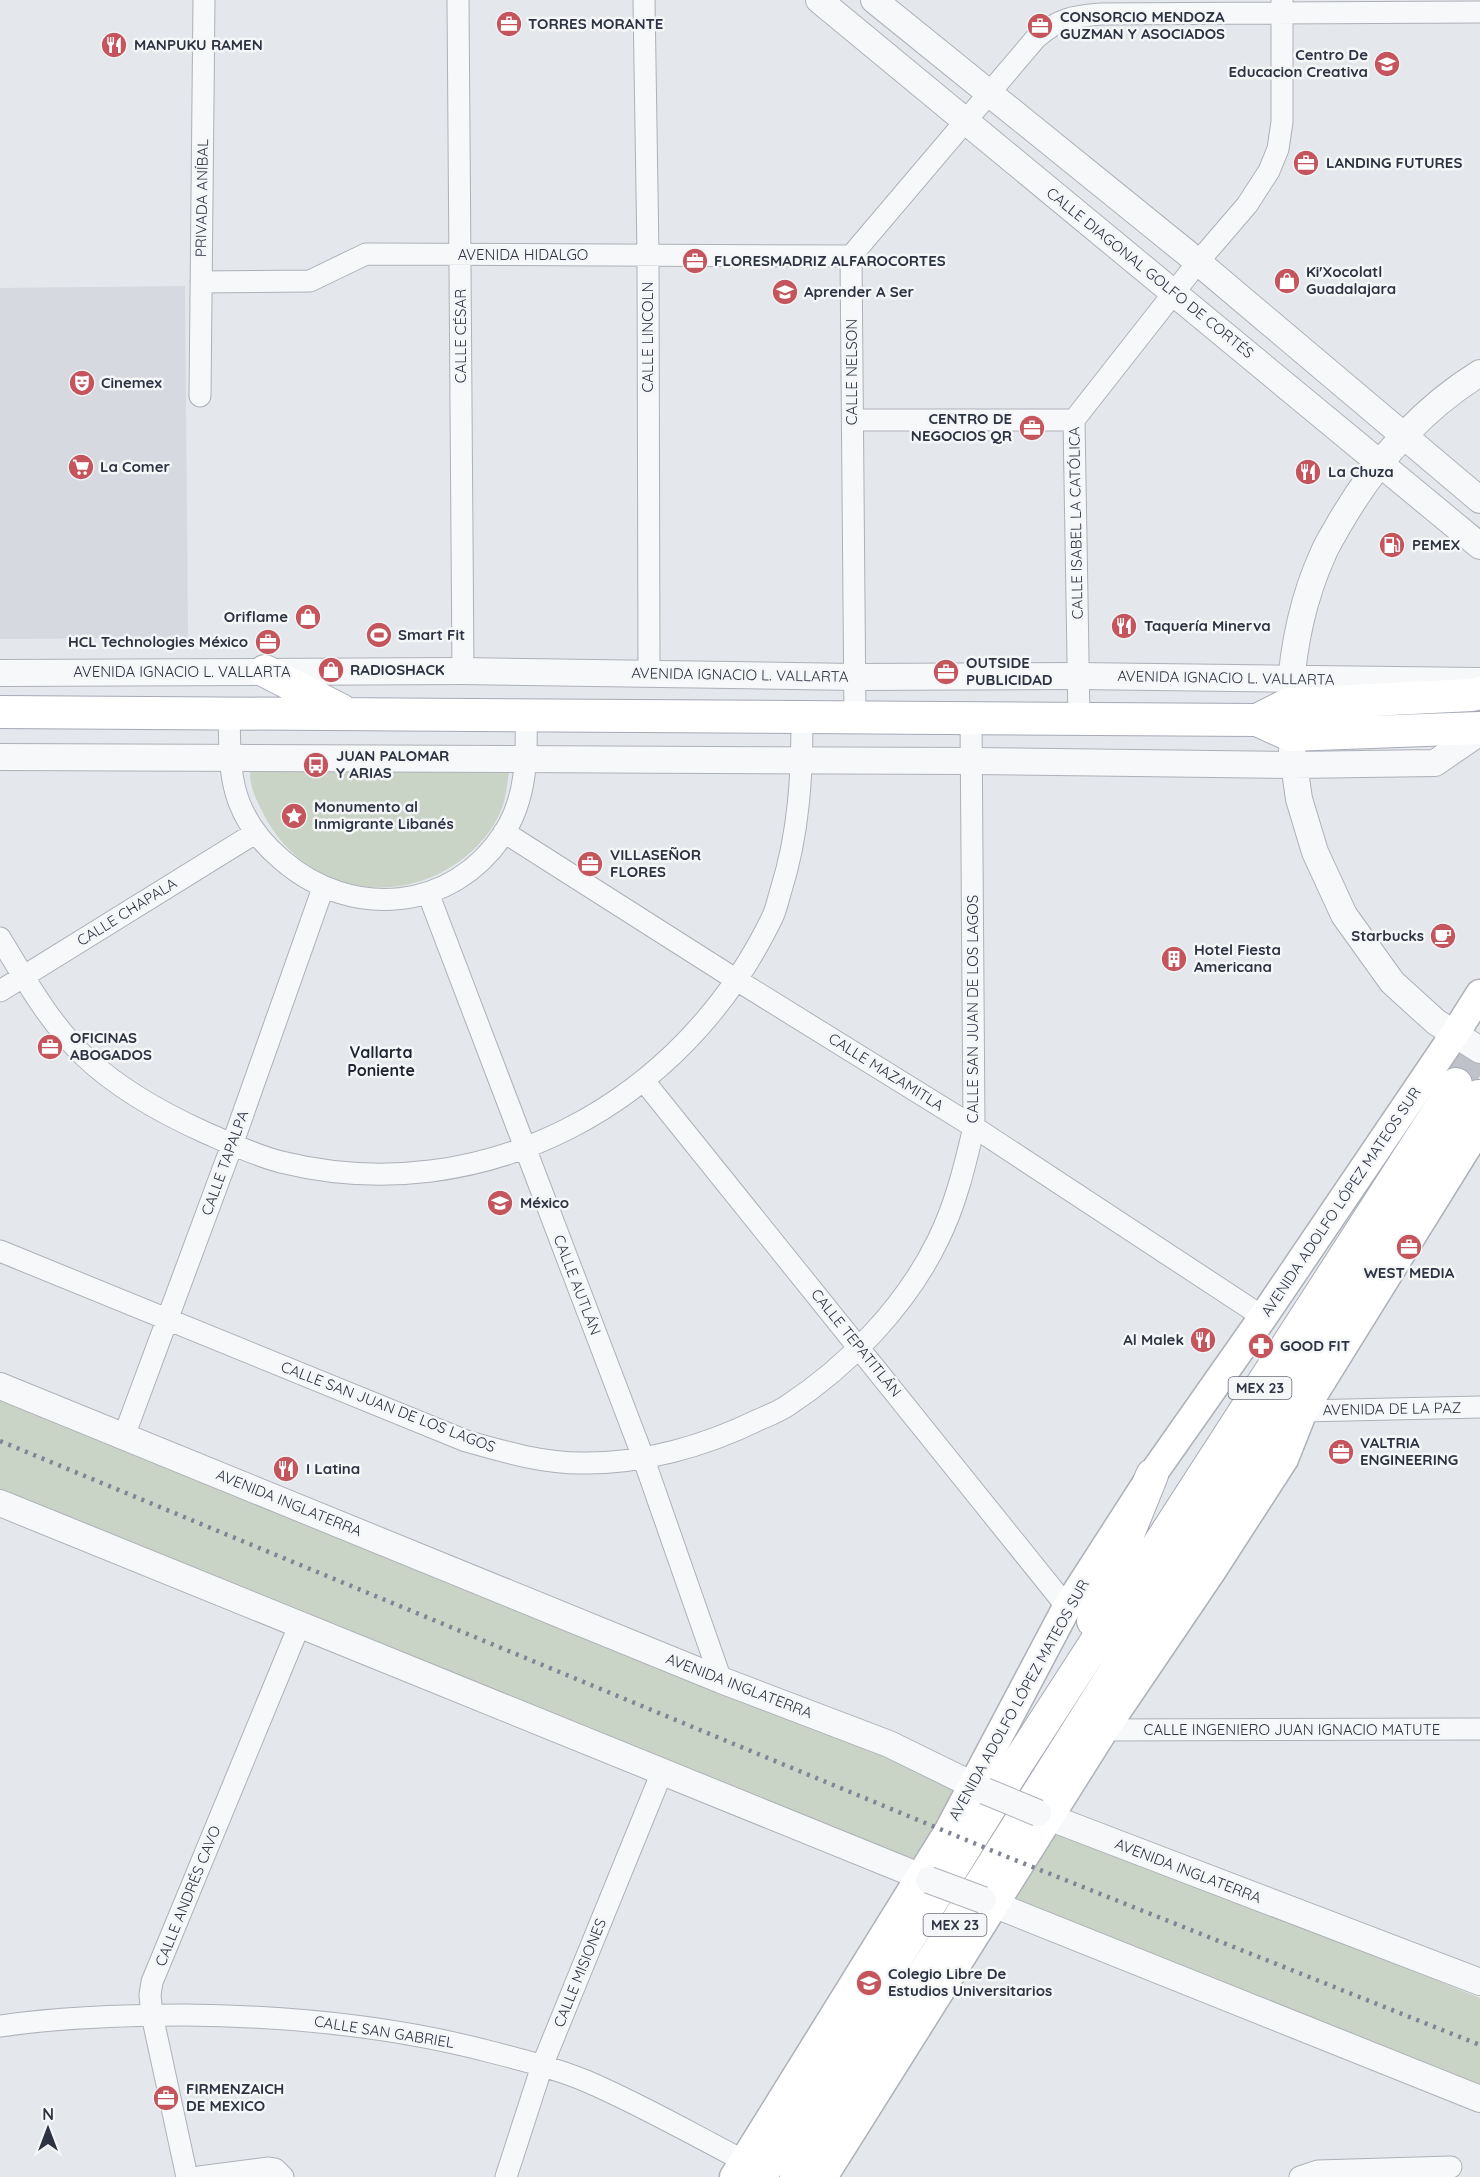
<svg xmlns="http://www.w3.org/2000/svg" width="1480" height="2177" font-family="Quicksand,sans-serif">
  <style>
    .built { fill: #d7d9e0 }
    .green { fill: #c9d4c6 }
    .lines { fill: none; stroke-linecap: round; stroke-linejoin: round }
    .primary-tunnel { stroke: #bfc3c9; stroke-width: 32; stroke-dasharray: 32 16; stroke-linecap: butt }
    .minor-casing { stroke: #adb1b8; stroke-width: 23 }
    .tertiary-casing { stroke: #adb1b8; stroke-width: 28 }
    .secondary-casing { stroke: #adb1b8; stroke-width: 31 }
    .primary-casing { stroke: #a5aab6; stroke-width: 34 }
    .minor { stroke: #f7f8fa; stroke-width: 21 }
    .tertiary { stroke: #f7f8fa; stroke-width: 26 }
    .secondary { stroke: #fff; stroke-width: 28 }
    .primary { stroke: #fff; stroke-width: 32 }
    .rail { stroke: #7f8594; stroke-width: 4.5; stroke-dasharray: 3 6; stroke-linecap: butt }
    .tertiary-bridge-casing { stroke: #adb1b8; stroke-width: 28; stroke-linecap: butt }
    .tertiary-bridge { stroke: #f7f8fa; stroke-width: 26 }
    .labels { text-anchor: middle; stroke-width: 5; stroke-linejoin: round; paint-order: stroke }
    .shield { fill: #f4f6f8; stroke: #696e79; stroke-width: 1.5 }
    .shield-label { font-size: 14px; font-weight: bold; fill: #2d3342 }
    .poi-label { font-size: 15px; font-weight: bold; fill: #2d3342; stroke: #f4f6f8; text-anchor: start }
    .street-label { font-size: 15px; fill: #2d3342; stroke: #f4f6f8 }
    .neighbourhood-label { font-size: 16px; font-weight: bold; fill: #1f2433; stroke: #f4f6f8 }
  </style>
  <rect width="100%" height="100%" fill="#e4e7eb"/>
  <path class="built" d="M185 286 188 638 0 639V288Z"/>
  <path class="green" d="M251 767 509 772C507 784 506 797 502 808 494 829 478 848 460 861 391 911 299 888 262 811 256 800 247 780 251 767Z
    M0 1398 1480 1998V2086L903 1857 0 1491Z"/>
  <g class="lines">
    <path class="primary-tunnel" d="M1456 1084 1480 1046"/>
    <g class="minor-casing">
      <path id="minor" d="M458 0 463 671
        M644 0 648 255 649 673
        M201 282 310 281 366 254 851 256
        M200 396 204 0
        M853 420H1074
        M229 712C230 742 228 773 239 802 248 826 263 844 282 860 351 920 453 912 504 833 527 797 527 755 526 714
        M855 717 851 256 1036 38C1058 19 1073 16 1101 14L1480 12
        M1079 718 1074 420 1198 262 1247 205 1269 171 1278 149 1282 122V1
        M504 832 735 979 974 1127 1263 1317
        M428 893 643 1457 721 1680
        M0 938C25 979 50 1024 85 1057 119 1089 162 1113 204 1132 229 1143 254 1155 281 1162 484 1212 683 1103 772 918 776 910 778 900 781 890 799 833 802 776 802 716
        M0 991 255 833
        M644 1081 1067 1607
        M0 1251 466 1441C505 1452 542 1463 582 1463 642 1464 705 1446 758 1420 767 1416 778 1412 787 1406 848 1366 906 1306 938 1240 956 1204 965 1165 974 1127L971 718
        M1303 1411 1480 1407
        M124 1436 232 1145 323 888
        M1104 1730 1480 1729
        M0 2026C62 2017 123 2015 185 2015 290 2016 394 2026 495 2053 526 2061 557 2069 586 2081 640 2104 692 2134 744 2161
        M187 2177 152 2015 150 1995 152 1982 299 1626
        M199 2177 269 2168 275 2169 283 2177
        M506 2177 542 2066 662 1772
        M1300 2177 1318 2171 1451 2167"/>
    </g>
    <g class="tertiary-casing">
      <path id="tertiary" d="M819 0 1480 546
        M874 0 1198 262 1480 500
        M0 673 463 671 855 677 1078 676 1480 681
        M1290 696C1293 647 1303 598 1323 554 1327 544 1333 535 1338 526 1373 465 1420 410 1480 373
        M1292 750 1299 799 1315 852 1344 915 1392 982 1436 1022 1480 1050
        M0 757 972 761 1293 765 1435 763 1480 732
        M0 1386 721 1680 889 1744 985 1791
        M0 1503 929 1880
        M1038 1813 1480 1982
        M983 1900 1480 2099"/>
    </g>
    <g class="secondary-casing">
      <path id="secondary" d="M734 2177 948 1832 1067 1607 1152 1475 1263 1317 1454 1035 1480 994
        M823 2177 1104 1730 1211 1572 1284 1459 1303 1411 1480 1126"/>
    </g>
    <g class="primary-casing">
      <path id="primary" d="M265 671 341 710
        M0 712 1257 720 1290 735 1480 728
        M1257 720 1289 704 1472 695 1480 693
        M1093 1621 1152 1475
        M760 2177 1017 1764 1456 1084
        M796 2177 1478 1096"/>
    </g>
    <use href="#minor" class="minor"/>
    <use href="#tertiary" class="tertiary"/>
    <use href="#secondary" class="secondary"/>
    <use href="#primary" class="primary"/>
    <path class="rail" d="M0 1441 1010 1858 1480 2045"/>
    <g class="tertiary-bridge-casing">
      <path id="tertiary-bridge" d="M985 1791 1038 1813
        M929 1880 983 1900"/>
    </g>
    <use href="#tertiary-bridge" class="tertiary-bridge"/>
  </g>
  <defs>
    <g id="office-disc" transform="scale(1.35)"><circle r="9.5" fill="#c5555d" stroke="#f4f6f8"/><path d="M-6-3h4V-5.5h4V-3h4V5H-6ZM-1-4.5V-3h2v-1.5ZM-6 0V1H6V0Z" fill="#fff"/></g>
    <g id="restaurant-disc" transform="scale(1.35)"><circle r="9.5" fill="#c5555d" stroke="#f4f6f8"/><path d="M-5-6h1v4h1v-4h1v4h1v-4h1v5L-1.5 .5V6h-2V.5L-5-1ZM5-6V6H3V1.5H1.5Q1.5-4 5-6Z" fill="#fff"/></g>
    <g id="school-disc" transform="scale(1.35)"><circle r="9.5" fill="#c5555d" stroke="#f4f6f8"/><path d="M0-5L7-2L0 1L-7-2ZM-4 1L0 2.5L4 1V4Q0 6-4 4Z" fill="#fff"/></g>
    <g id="shop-disc" transform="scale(1.35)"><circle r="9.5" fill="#c5555d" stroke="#f4f6f8"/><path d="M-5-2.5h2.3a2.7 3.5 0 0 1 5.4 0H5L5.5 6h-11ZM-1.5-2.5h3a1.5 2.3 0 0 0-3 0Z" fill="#fff"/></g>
    <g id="theatre-disc" transform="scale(1.35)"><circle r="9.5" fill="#c5555d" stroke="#f4f6f8"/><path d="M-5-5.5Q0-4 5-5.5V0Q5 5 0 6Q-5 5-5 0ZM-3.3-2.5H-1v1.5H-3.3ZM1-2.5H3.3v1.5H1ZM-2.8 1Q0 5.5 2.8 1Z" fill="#fff"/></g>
    <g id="supermarket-disc" transform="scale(1.35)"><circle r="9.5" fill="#c5555d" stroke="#f4f6f8"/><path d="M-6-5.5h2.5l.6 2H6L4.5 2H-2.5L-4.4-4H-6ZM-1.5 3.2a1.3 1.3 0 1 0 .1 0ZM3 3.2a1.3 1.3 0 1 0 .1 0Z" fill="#fff"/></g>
    <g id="fuel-disc" transform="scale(1.35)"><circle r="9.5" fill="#c5555d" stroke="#f4f6f8"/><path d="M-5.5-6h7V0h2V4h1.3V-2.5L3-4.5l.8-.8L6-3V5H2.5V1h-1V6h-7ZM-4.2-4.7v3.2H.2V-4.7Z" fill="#fff"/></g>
    <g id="stadium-disc" transform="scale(1.35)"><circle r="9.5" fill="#c5555d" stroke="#f4f6f8"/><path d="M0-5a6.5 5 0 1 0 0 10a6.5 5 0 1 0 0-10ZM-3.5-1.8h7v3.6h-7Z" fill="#fff"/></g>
    <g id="bus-disc" transform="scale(1.35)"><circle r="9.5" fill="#c5555d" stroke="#f4f6f8"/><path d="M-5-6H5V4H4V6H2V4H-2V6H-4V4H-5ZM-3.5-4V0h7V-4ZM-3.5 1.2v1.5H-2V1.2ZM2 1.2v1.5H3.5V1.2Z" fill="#fff"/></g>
    <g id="sight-disc" transform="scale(1.35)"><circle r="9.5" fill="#c5555d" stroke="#f4f6f8"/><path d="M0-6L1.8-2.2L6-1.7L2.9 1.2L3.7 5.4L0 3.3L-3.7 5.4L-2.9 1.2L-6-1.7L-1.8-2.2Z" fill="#fff"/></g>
    <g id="cafe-disc" transform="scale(1.35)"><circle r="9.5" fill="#c5555d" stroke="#f4f6f8"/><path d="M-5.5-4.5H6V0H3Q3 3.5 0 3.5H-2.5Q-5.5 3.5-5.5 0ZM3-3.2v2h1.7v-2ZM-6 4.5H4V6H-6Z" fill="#fff"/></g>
    <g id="building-disc" transform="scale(1.35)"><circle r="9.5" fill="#c5555d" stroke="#f4f6f8"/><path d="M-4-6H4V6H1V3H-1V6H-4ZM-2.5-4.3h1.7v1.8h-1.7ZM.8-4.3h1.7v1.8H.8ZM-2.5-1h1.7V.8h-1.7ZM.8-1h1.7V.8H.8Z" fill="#fff"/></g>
    <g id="pharmacy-disc" transform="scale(1.35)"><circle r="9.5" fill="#c5555d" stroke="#f4f6f8"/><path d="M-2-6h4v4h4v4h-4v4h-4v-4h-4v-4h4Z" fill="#fff"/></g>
    <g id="university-disc" transform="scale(1.35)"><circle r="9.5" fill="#c5555d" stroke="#f4f6f8"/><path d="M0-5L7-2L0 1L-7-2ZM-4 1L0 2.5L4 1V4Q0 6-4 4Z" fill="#fff"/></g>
  </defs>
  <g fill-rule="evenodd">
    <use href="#office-disc" x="509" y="24"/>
    <use href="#office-disc" x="1040" y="26"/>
    <use href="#restaurant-disc" x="114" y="45"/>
    <use href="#school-disc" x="1387" y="64"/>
    <use href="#office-disc" x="1306" y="163"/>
    <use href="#office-disc" x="695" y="261"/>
    <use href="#shop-disc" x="1287" y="281"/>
    <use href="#school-disc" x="785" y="292"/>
    <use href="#theatre-disc" x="82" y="383"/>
    <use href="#office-disc" x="1032" y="428"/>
    <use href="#supermarket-disc" x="81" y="467"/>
    <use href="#restaurant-disc" x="1308" y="472"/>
    <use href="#fuel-disc" x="1392" y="545"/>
    <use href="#shop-disc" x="308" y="617"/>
    <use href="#restaurant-disc" x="1124" y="626"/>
    <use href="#stadium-disc" x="379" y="635"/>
    <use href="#office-disc" x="268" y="642"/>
    <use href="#shop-disc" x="331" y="670"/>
    <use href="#office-disc" x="946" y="672"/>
    <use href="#bus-disc" x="316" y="765"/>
    <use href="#sight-disc" x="294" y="816"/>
    <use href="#office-disc" x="590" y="864"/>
    <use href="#cafe-disc" x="1443" y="936"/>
    <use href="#building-disc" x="1174" y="959"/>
    <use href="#office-disc" x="50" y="1047"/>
    <use href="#school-disc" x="500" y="1203"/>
    <use href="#office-disc" x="1409" y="1247"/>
    <use href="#restaurant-disc" x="1203" y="1340"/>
    <use href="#pharmacy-disc" x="1261" y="1346"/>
    <use href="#office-disc" x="1341" y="1452"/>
    <use href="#restaurant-disc" x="286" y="1469"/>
    <use href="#university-disc" x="869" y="1983"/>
    <use href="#office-disc" x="166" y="2098"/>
  </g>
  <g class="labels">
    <g class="shield">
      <rect x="1228.5" y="1377" width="63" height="22" rx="4.5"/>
      <rect x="923.5" y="1914" width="63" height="22" rx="4.5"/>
    </g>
    <g class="shield-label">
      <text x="1260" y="1393">MEX 23</text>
      <text x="955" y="1930">MEX 23</text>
    </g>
    <g class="poi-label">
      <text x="1060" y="22">CONSORCIO MENDOZA<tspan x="1060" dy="17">GUZMAN Y ASOCIADOS</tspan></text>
      <text x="528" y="29">TORRES MORANTE</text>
      <text x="134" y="50">MANPUKU RAMEN</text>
      <text x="1368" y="60" text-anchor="end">Centro De<tspan x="1368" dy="17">Educacion Creativa</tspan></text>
      <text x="1326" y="168">LANDING FUTURES</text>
      <text x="714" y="266">FLORESMADRIZ ALFAROCORTES</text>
      <text x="1306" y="277">Ki'Xocolatl<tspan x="1306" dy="17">Guadalajara</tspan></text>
      <text x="804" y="297">Aprender A Ser</text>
      <text x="101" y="388">Cinemex</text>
      <text x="1012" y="424" text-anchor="end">CENTRO DE<tspan x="1012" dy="17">NEGOCIOS QR</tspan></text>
      <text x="100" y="472">La Comer</text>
      <text x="1328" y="477">La Chuza</text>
      <text x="1412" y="550">PEMEX</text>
      <text x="288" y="622" text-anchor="end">Oriflame</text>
      <text x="1144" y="631">Taquería Minerva</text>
      <text x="398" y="640">Smart Fit</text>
      <text x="248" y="647" text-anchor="end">HCL Technologies México</text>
      <text x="966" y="668">OUTSIDE<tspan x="966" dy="17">PUBLICIDAD</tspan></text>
      <text x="350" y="675">RADIOSHACK</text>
      <text x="336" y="761">JUAN PALOMAR<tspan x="336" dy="17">Y ARIAS</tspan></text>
      <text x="314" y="812">Monumento al<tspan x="314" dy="17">Inmigrante Libanés</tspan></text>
      <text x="610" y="860">VILLASEÑOR<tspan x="610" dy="17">FLORES</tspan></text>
      <text x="1424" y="941" text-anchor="end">Starbucks</text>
      <text x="1194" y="955">Hotel Fiesta<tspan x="1194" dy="17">Americana</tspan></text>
      <text x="70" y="1043">OFICINAS<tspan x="70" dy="17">ABOGADOS</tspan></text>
      <text x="520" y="1208">México</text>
      <text x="1409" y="1278" text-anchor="middle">WEST MEDIA</text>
      <text x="1184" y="1345" text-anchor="end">Al Malek</text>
      <text x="1280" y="1351">GOOD FIT</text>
      <text x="1360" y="1448">VALTRIA<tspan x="1360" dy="17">ENGINEERING</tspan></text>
      <text x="306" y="1474">I Latina</text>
      <text x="888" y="1979">Colegio Libre De<tspan x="888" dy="17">Estudios Universitarios</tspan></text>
      <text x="186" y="2094">FIRMENZAICH<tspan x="186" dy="17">DE MEXICO</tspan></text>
    </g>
    <g class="street-label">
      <text transform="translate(202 198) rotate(-89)" y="5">PRIVADA ANÍBAL</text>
      <text x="523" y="260">AVENIDA HIDALGO</text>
      <text transform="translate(1150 273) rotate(39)" y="5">CALLE DIAGONAL GOLFO DE CORTÉS</text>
      <text transform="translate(461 336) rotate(-90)" y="5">CALLE CÉSAR</text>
      <text transform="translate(648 337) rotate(-90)" y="5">CALLE LINCOLN</text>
      <text transform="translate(852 372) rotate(-90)" y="5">CALLE NELSON</text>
      <text transform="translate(1076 523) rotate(-91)" y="5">CALLE ISABEL LA CATÓLICA</text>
      <text x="182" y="677">AVENIDA IGNACIO L. VALLARTA</text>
      <text transform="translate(740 675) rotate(1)" y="5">AVENIDA IGNACIO L. VALLARTA</text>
      <text transform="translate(1226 678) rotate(1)" y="5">AVENIDA IGNACIO L. VALLARTA</text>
      <text transform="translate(127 912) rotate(-32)" y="5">CALLE CHAPALA</text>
      <text transform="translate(973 1009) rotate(-90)" y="5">CALLE SAN JUAN DE LOS LAGOS</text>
      <text transform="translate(886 1072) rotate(32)" y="5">CALLE MAZAMITLA</text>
      <text transform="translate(225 1163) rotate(-70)" y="5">CALLE TAPALPA</text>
      <text transform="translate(1341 1202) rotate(-56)" y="5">AVENIDA ADOLFO LÓPEZ MATEOS SUR</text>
      <text transform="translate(577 1285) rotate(69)" y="5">CALLE AUTLÁN</text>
      <text transform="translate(856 1343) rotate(51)" y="5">CALLE TEPATITLÁN</text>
      <text transform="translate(388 1407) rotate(21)" y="5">CALLE SAN JUAN DE LOS LAGOS</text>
      <text transform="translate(1392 1409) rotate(-1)" y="5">AVENIDA DE LA PAZ</text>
      <text transform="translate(289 1503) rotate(22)" y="5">AVENIDA INGLATERRA</text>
      <text transform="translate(739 1686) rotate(21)" y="5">AVENIDA INGLATERRA</text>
      <text transform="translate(1019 1700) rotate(-61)" y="5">AVENIDA ADOLFO LÓPEZ MATEOS SUR</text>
      <text x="1292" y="1735">CALLE INGENIERO JUAN IGNACIO MATUTE</text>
      <text transform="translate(1188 1871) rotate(21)" y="5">AVENIDA INGLATERRA</text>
      <text transform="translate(188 1896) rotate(-68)" y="5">CALLE ANDRÉS CAVO</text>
      <text transform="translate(580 1973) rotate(-68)" y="5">CALLE MISIONES</text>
      <text transform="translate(384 2032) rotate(9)" y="5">CALLE SAN GABRIEL</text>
    </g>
    <g class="neighbourhood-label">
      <text x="381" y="1058">Vallarta<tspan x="381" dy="18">Poniente</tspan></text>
    </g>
  </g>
  <g transform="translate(48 2129)" stroke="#f4f6f8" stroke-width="4.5" paint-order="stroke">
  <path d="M0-4.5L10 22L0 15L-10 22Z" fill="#2d3342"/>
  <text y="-9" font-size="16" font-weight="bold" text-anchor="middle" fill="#2d3342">N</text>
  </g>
</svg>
